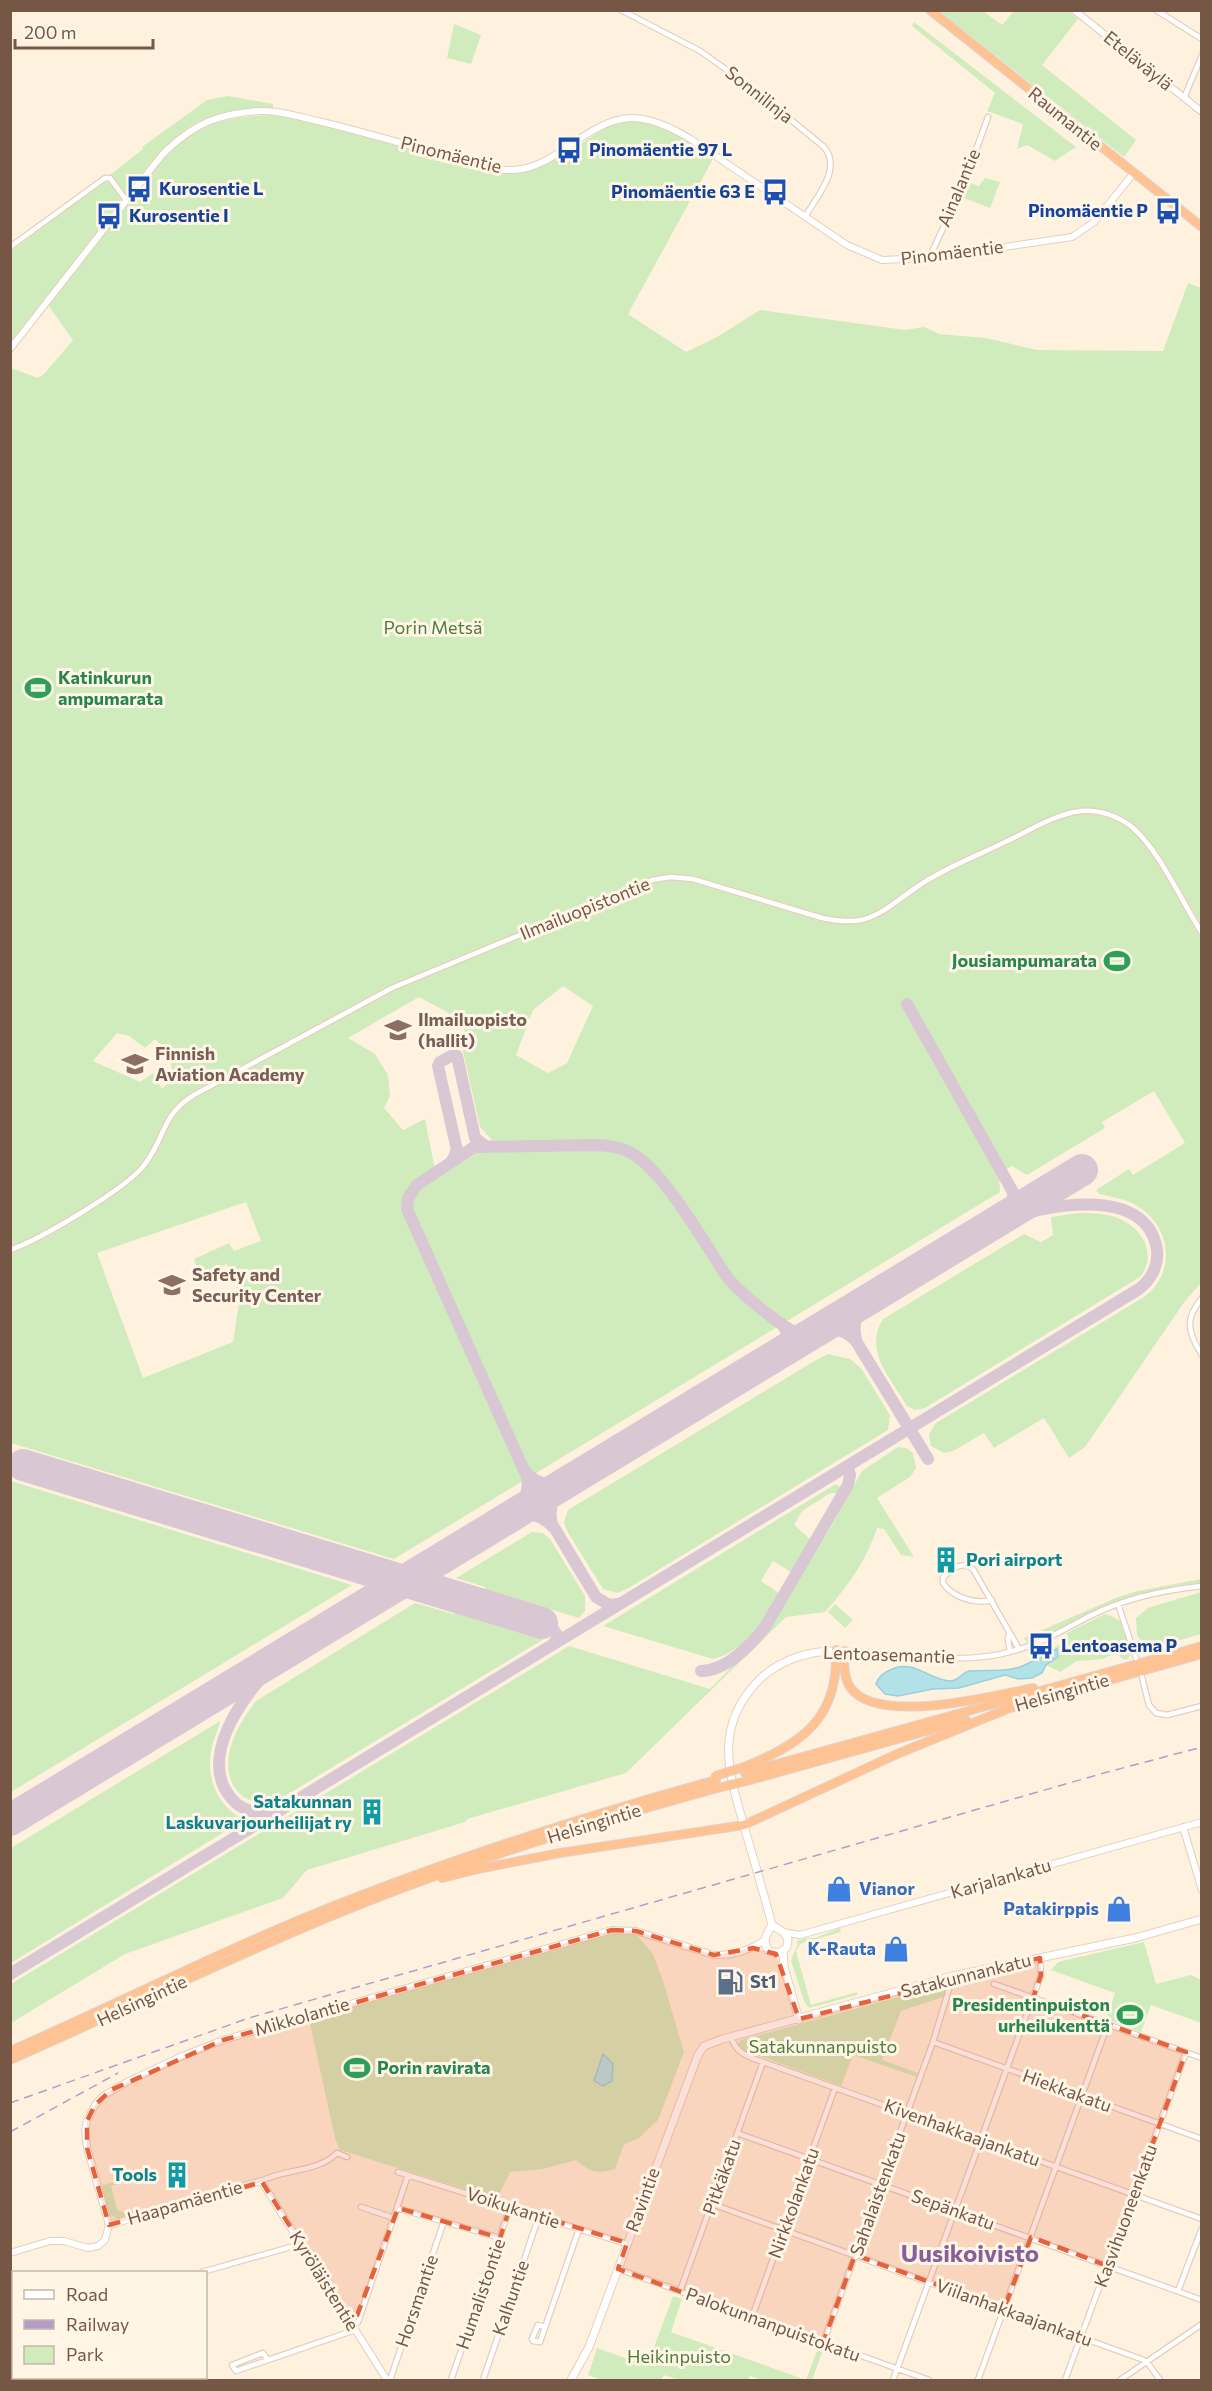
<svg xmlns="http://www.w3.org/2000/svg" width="1212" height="2391" font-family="Commissioner,sans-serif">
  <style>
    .green { fill: #d0ecbd; fill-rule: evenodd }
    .water { fill: #b3e1e8; stroke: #98d0db; stroke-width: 1.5 }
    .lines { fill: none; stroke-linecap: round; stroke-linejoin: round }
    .taxiway { stroke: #d9c8d3; stroke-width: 12 }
    .runway { stroke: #d9c8d3; stroke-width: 32 }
    .minor-casing { stroke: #e4cfbe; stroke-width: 7 }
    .tertiary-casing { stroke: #e4cfbe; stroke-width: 8 }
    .secondary-casing { stroke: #ead0ba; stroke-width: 9 }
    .trunk-casing { stroke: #ded6d2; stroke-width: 10 }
    .minor { stroke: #fff; stroke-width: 4.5 }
    .tertiary { stroke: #fff; stroke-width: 6 }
    .secondary { stroke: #fff; stroke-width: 7 }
    .trunk { stroke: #fec293; stroke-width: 8 }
    .rail { stroke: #b49ec7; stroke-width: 1.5; stroke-dasharray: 9 6; stroke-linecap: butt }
    .trunk-bridge-casing { stroke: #ded6d2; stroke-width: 10; stroke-linecap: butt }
    .trunk-bridge { stroke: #fec293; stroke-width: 8 }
    .marked { fill: #e5623b; fill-opacity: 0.2; stroke: #e5623b; stroke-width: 4.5; stroke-dasharray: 12 8; stroke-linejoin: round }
    .labels { text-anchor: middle; stroke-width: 6; stroke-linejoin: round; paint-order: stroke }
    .street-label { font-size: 18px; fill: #765645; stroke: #fff6e7 }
    .transit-label { font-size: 18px; font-weight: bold; fill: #164399; stroke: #fff6e7; text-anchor: start }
    .park-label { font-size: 18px; fill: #4f7d3c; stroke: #fff6e7 }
    .leisure-label { font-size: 18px; font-weight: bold; fill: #27864d; stroke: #fff6e7; text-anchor: start }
    .education-label { font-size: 18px; font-weight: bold; fill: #785e54; stroke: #fff6e7; text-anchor: start }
    .culture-label { font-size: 18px; font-weight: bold; fill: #0d838f; stroke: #fff6e7; text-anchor: end }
    .shop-label { font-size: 18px; font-weight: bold; fill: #366cbe; stroke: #fff6e7; text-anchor: end }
    .service-label { font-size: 18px; font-weight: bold; fill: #4e5e75; stroke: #fff6e7; text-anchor: start }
    .district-label { font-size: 24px; font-weight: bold; fill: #86609a; stroke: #fff6e7 }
  </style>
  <rect width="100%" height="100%" fill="#fef2df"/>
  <path class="green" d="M939 11H983L1002 25 1014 11H1068L1078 19 1042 65 1136 140 1124 157Z
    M914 22 1076 147 1055 161 1027 145 1017 149 1023 124 987 111 995 93 912 26Z
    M454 24 481 35 471 64 447 58Z
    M228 96 273 104V108C194 107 171 136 126 194L110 175 143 149 142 147 207 100Z
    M271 115 296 119 496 171 546 163 567 153 608 126 626 121 645 122 667 128 713 159 628 314 686 352 717 337 760 310 905 330 924 327 939 334 986 338 1037 350 1163 351 1188 283 1201 288V924L1169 871 1166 873 1201 933V1283L1185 1301 1085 1447 1069 1458 1044 1418 994 1448 984 1433 953 1451 944 1453 931 1446 929 1434 936 1423 1144 1297C1176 1273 1172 1229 1139 1207 1127 1199 1112 1197 1099 1194L1096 1190 1129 1169 1133 1175 1185 1143 1154 1091 1102 1122 1105 1128 1027 1175 1012 1166 999 1173 1000 1192 394 1559 11 1443V368L38 378 44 374 73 340 48 305 137 193C154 164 183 134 216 123 233 117 253 116 271 115ZM563 986 593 1006 567 1063 548 1073 516 1055 533 1010ZM419 997 460 1019 467 1037 463 1041 465 1045 462 1047 480 1127 491 1139 489 1149 472 1153 439 1175 434 1165 425 1119 403 1130 384 1108 390 1096 388 1075 375 1054 348 1038ZM117 1033 129 1036 145 1048 155 1039C169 1054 181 1071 162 1089L153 1073 140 1082 93 1061ZM246 1202 261 1241 234 1251 229 1243 194 1259 199 1274 227 1264 240 1297 233 1342 143 1378 97 1253Z
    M985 178 1000 182 990 208 961 197 967 182 979 186Z
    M104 181 110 182 122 200 11 342V251Z
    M1078 1213C1088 1213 1098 1213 1107 1215 1136 1220 1161 1250 1140 1277L925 1408 915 1410 907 1406C891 1379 863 1350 883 1319L1024 1234 1041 1242 1053 1235 1051 1217Z
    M828 1354 850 1359 861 1368 890 1415 888 1430 627 1589 617 1593 603 1589 567 1531 564 1522 568 1510 816 1360Z
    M898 1447 906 1448 913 1453 916 1468 910 1477 877 1498 914 1557 901 1555 884 1529 877 1528C867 1560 847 1587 825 1612L786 1617 626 1773 467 1819 465 1822 307 1870 283 1898 125 1954 11 2023V1984L569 1646 710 1689 769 1629 834 1522 862 1471Z
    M11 1481 352 1585 11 1792Z
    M834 1485H838L841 1488 838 1495 834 1493 829 1494 802 1511 794 1525 810 1539 791 1572 773 1561 761 1581 779 1593C762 1621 747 1650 713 1659L603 1626Z
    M532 1532 543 1533 550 1539 585 1596V1611L579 1618 485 1590V1587L456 1578Z
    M1201 1579V1583C1133 1587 1087 1620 1027 1642L1024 1638 1118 1597 1138 1591Z
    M1201 1592V1634L1159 1646 1155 1644 1151 1653 1141 1651 1143 1643 1137 1635 1136 1618 1148 1608Z
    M415 1603 453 1614 456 1611 544 1639 275 1802C238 1809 221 1778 231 1746 236 1729 246 1714 256 1701Z
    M835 1604 853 1620 845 1628 828 1612Z
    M1105 1614C1129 1621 1126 1632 1131 1654L1127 1660 1122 1659 1117 1652 1103 1659 1077 1661 1060 1672 1046 1665 1058 1657 1059 1652 1054 1648 1068 1639 1067 1633Z
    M220 1721C219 1729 214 1738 212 1747 205 1776 216 1805 243 1819L242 1821 11 1963V1848Z
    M840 1928 841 1932 800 1944 796 1951 811 2005 857 1992V1995L809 2008 804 2001 791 1961C792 1954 799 1948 797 1941 805 1937 807 1938 815 1938Z
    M620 1933 637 1935 653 1954 663 1981 684 2052 658 2120 638 2139 624 2144 615 2169C597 2175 590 2172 576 2160L543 2169 510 2172 497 2199 340 2150 335 2138 309 2019 603 1936Z
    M1144 1942 1156 1984 1191 1975 1201 1980V2023L1151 2005 1141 2032 1106 2019 1115 1993 1051 1970 1058 1962Z
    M946 1984V1996L901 2011 882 2060 918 2073 917 2077 853 2055 841 2086 738 2048V2043L741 2040Z
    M137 2175 138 2178 111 2186 117 2209 124 2213 133 2210 135 2214 119 2219 110 2215 102 2189 103 2185Z
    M673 2296 682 2299 671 2332 806 2380 818 2348 823 2350 812 2380H762L750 2376 748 2380H679L664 2375 661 2380H602L588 2375 597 2348 647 2366Z"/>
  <path class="water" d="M1057 1649 1058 1657 1046 1665 1042 1673 1032 1678 1018 1679 1005 1675 959 1688 933 1689 898 1696 885 1694 876 1684C878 1678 882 1674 888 1671 911 1657 928 1679 949 1681 958 1682 961 1673 969 1671 986 1669 1003 1673 1020 1667 1033 1662 1044 1654 1057 1649Z
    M603 2054 613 2064 612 2081 603 2086 594 2081Z"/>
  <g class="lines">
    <path class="taxiway" d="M907 1004 1013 1192V1205L1004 1218
      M452 1161 457 1150 438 1066 440 1062 453 1055 457 1056 475 1138 486 1146
      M857 1343C851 1324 857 1308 873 1297
      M778 1355C788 1345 791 1334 781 1323
      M525 1471C535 1484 551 1487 566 1482
      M570 1481C555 1492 547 1505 552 1524L596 1597 609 1605 618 1604
      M510 1517C522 1506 530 1494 527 1477L407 1209 408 1198 417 1185 474 1147 597 1145C610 1146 622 1147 633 1154 665 1173 705 1244 727 1277 738 1291 783 1329 800 1334 819 1341 831 1316 856 1341L928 1459
      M510 1517C527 1512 541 1514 553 1527
      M550 1625 557 1635 556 1641 551 1646
      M701 1671C726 1671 751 1645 765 1627L848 1485 850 1475 848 1466
      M274 1812C259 1815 242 1811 232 1799 192 1754 255 1678 290 1650
      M10 1974 1139 1289C1151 1280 1159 1265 1157 1250 1147 1182 1039 1206 997 1222"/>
    <path class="runway" d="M23 1465 542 1623
      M10 1820 1082 1170"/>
    <g class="minor-casing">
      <path id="minor" d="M621 10 700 51 751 87 824 147C843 169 816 197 805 217
        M1156 10 1202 39
        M1184 98 1202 55
        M10 247 105 178H110L126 200
        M929 258 963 186 988 117
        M10 1250C39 1240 128 1188 145 1164 165 1138 162 1114 194 1095L392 988 652 880 671 877 693 879 822 918C872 929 882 910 920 885 946 867 977 856 1005 842 1029 831 1055 814 1081 811 1098 809 1118 816 1132 827 1159 850 1182 902 1202 933
        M1202 1298C1184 1319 1188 1333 1202 1355
        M992 1600C976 1605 952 1597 943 1583V1578C951 1569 963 1560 973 1569L1019 1649
        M1118 1604 1136 1658
        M1009 1634 1008 1639 1010 1652
        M845 1651C900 1652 959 1667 1013 1651 1041 1644 1066 1628 1092 1615 1126 1598 1164 1590 1202 1586
        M1142 1677 1149 1705 1156 1713 1167 1715 1202 1706
        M994 1984 1202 2058
        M731 2037C736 2053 748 2057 763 2062L1202 2219
        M933 2042 1202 2139
        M737 2133 1202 2300
        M398 2172 627 2244
        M261 2181C284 2169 319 2172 337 2153L347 2157
        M712 2204 1141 2359 1147 2362 1160 2380
        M361 2207 394 2218
        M397 2208 500 2238
        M618 2269 929 2380
        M202 2272 301 2244
        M680 2291 763 2062
        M1178 2291 1202 2228
        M752 2317 835 2088
        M353 2326 358 2322 408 2175
        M545 2327 538 2325 532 2339 533 2341 540 2342 579 2229
        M10 2329 14 2328
        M10 2341 14 2350
        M823 2343 933 2042 953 1976
        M268 2360 263 2353 232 2365 236 2371 355 2330
        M115 2378 116 2380
        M19 2380 29 2378
        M390 2380 444 2221
        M451 2380 510 2207
        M483 2380 539 2216
        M893 2380 1041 1975 1040 1958
        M978 2380 1108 2024
        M1065 2380 1186 2052
        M1120 2380 1202 2324"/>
    </g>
    <g class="tertiary-casing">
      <path id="tertiary" d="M1074 10 1202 112
        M10 349 162 155C176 141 192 128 210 121 225 115 247 111 264 111 283 111 303 118 322 122 363 132 404 144 445 155 465 161 486 169 507 170 526 171 542 164 558 153 610 118 629 103 689 138L847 245 882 260 929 258 1072 237 1094 222 1133 174
        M1183 1827 1202 1890
        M783 1932 800 1935 1202 1822
        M109 2225 261 2181 387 2380
        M10 2253 50 2241H64L88 2248 98 2246 105 2240 109 2225 87 2148 85 2130 87 2121 95 2105 103 2096 127 2082 180 2057 223 2040 612 1930 636 1931 714 1955C732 1956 750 1950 765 1940"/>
    </g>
    <g class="secondary-casing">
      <path id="secondary" d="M772 1925C767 1934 761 1942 769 1951L780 1953 787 1947 788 1939 783 1932 772 1925C764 1894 755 1864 746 1833 730 1776 711 1728 760 1679 781 1659 811 1650 839 1651
        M783 1952 784 1967 799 2020
        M571 2380 589 2347 698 2055 704 2046 723 2039 953 1976 1135 1938 1202 1919"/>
    </g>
    <g class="trunk-casing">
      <path id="trunk" d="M930 10 1202 227
        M845 1651C844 1663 843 1676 850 1687 876 1726 994 1696 1033 1688
        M1007 1709 1202 1654
        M744 1767C802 1744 839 1718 836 1650
        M745 1773 1202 1646
        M747 1781 966 1720
        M442 1878 478 1869 560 1853 744 1825 897 1754 1012 1707
        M10 2051C109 2008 205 1959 304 1918 438 1863 575 1819 716 1780
        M10 2060C124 2010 236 1954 351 1908 471 1860 593 1822 718 1788"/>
    </g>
    <use href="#minor" class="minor"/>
    <use href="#tertiary" class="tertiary"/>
    <use href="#secondary" class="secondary"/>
    <use href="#trunk" class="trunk"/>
    <path class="rail" d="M10 2103 249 2018 1104 1773 1202 1747
      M10 2132 118 2073"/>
    <g class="trunk-bridge-casing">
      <path id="trunk-bridge" d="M715 1776 744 1767
        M718 1788 747 1781"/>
    </g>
    <use href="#trunk-bridge" class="trunk-bridge"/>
  </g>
  <path class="marked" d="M612 1930 636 1931 714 1955 753 1948 776 1954 799 2019 1040 1958 1041 1975 1033 1998 1186 2052 1108 2266 1031 2237 1004 2309 855 2255 823 2343 618 2269 627 2243 510 2207 500 2238 398 2208 353 2326 262 2182 109 2225 87 2148V2121L95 2105 111 2090 223 2040Z"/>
  <defs>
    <g id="bus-bare" transform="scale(2.07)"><path d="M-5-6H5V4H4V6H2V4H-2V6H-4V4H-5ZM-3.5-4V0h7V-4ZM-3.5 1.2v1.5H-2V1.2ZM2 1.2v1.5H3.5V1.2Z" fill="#1a4fb4" stroke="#fff6e7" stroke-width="2.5" paint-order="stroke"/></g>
    <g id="stadium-bare" transform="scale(2.07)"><path d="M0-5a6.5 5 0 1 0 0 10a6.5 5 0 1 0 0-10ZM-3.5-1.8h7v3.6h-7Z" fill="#2e9e5b" stroke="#fff6e7" stroke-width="2.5" paint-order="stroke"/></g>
    <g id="university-bare" transform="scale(2.07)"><path d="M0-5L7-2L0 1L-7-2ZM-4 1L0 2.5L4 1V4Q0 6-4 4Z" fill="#8d6e63" stroke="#fff6e7" stroke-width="2.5" paint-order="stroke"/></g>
    <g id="school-bare" transform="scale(2.07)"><path d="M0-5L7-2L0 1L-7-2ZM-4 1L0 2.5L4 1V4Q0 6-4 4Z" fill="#8d6e63" stroke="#fff6e7" stroke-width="2.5" paint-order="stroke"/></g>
    <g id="building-bare" transform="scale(2.07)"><path d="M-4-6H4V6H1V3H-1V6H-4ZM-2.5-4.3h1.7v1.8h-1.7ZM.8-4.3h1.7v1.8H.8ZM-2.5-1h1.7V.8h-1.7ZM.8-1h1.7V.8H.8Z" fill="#0f9aa8" stroke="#fff6e7" stroke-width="2.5" paint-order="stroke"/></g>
    <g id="shop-bare" transform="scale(2.07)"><path d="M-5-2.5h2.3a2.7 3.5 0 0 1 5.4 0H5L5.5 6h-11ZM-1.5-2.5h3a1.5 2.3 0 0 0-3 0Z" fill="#3f7fe0" stroke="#fff6e7" stroke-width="2.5" paint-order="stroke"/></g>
    <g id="fuel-bare" transform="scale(2.07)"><path d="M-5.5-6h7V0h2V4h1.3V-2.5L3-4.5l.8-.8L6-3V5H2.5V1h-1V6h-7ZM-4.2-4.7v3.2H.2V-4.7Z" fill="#5c6f8a" stroke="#fff6e7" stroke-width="2.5" paint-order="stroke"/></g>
  </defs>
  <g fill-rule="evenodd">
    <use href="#bus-bare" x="569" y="150"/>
    <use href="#bus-bare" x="139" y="189"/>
    <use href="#bus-bare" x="775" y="192"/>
    <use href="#bus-bare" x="1168" y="211"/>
    <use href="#bus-bare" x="109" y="216"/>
    <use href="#stadium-bare" x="38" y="688"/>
    <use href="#stadium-bare" x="1117" y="961"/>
    <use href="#university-bare" x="398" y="1030"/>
    <use href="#school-bare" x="135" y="1064"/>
    <use href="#university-bare" x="172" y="1285"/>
    <use href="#building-bare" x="946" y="1560"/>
    <use href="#bus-bare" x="1041" y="1646"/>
    <use href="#building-bare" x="372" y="1812"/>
    <use href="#shop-bare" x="839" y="1889"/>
    <use href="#shop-bare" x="1119" y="1909"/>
    <use href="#shop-bare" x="896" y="1949"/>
    <use href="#fuel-bare" x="730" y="1982"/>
    <use href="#stadium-bare" x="1130" y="2015"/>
    <use href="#stadium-bare" x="357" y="2068"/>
    <use href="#building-bare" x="177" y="2175"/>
  </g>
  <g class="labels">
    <g class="street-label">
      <text transform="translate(1138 61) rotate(39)" y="6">Eteläväylä</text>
      <text transform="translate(759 95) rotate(38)" y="6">Sonnilinja</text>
      <text transform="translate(1065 119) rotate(39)" y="6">Raumantie</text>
      <text transform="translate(451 155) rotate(14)" y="6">Pinomäentie</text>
      <text transform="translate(959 188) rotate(-67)" y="6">Ainalantie</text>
      <text transform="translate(952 253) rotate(-7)" y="6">Pinomäentie</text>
      <text transform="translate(585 909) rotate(-22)" y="6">Ilmailuopistontie</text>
      <text transform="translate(889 1655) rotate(2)" y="6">Lentoasemantie</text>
      <text transform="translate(1062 1693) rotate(-16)" y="6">Helsingintie</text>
      <text transform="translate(594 1824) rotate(-17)" y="6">Helsingintie</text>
      <text transform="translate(1001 1879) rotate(-16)" y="6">Karjalankatu</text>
      <text transform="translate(966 1976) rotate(-14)" y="6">Satakunnankatu</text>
      <text transform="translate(142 2001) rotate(-25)" y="6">Helsingintie</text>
      <text transform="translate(302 2017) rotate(-16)" y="6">Mikkolantie</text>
      <text transform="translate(1067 2091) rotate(20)" y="6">Hiekkakatu</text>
      <text transform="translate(962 2133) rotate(20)" y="6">Kivenhakkaajankatu</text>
      <text transform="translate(722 2177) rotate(-70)" y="6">Pitkäkatu</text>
      <text transform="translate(878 2194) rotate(-70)" y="6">Sahalaistenkatu</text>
      <text transform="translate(643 2200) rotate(-70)" y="6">Ravintie</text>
      <text transform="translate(185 2203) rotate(-16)" y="6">Haapamäentie</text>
      <text transform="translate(794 2203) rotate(-70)" y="6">Nirkkolankatu</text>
      <text transform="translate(513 2208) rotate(18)" y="6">Voikukantie</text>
      <text transform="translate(953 2210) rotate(20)" y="6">Sepänkatu</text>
      <text transform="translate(1126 2216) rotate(-70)" y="6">Kasvihuoneenkatu</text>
      <text transform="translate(324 2281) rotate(58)" y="6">Kyröläistentie</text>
      <text transform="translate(481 2294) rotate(-71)" y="6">Humalistontie</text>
      <text transform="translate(511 2298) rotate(-71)" y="6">Kalhuntie</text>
      <text transform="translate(417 2301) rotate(-71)" y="6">Horsmantie</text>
      <text transform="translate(1014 2313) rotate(20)" y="6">Viilanhakkaajankatu</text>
      <text transform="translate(773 2325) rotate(20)" y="6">Palokunnanpuistokatu</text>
    </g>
    <g class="transit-label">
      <text x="589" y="156">Pinomäentie 97 L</text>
      <text x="159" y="195">Kurosentie L</text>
      <text x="755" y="198" text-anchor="end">Pinomäentie 63 E</text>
      <text x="1148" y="217" text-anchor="end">Pinomäentie P</text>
      <text x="129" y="222">Kurosentie I</text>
      <text x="1061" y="1652">Lentoasema P</text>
    </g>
    <g class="park-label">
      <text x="433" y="634">Porin Metsä</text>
      <text x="823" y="2053">Satakunnanpuisto</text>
      <text x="679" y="2363">Heikinpuisto</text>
    </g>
    <g class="leisure-label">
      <text x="58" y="684">Katinkurun<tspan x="58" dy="21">ampumarata</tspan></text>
      <text x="1097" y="967" text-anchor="end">Jousiampumarata</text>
      <text x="1110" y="2011" text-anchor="end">Presidentinpuiston<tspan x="1110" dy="21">urheilukenttä</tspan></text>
      <text x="377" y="2074">Porin ravirata</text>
    </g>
    <g class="education-label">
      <text x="418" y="1026">Ilmailuopisto<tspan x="418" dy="21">(hallit)</tspan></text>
      <text x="155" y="1060">Finnish<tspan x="155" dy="21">Aviation Academy</tspan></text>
      <text x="192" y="1281">Safety and<tspan x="192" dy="21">Security Center</tspan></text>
    </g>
    <g class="culture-label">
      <text x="966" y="1566" text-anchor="start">Pori airport</text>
      <text x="352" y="1808">Satakunnan<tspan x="352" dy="21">Laskuvarjourheilijat ry</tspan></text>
      <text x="157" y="2181">Tools</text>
    </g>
    <g class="shop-label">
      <text x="859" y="1895" text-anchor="start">Vianor</text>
      <text x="1099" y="1915">Patakirppis</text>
      <text x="876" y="1955">K-Rauta</text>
    </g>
    <g class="service-label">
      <text x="750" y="1988">St1</text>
    </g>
    <g class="district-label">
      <text x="970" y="2262">Uusikoivisto</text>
    </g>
  </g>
  <rect width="1212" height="2391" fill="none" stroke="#765645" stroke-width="24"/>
  <rect x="12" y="2271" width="195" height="108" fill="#fff6e7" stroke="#c8b6a6" stroke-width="1.5"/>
  <rect x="24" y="2290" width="30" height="9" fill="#ffffff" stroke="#c8b6a6" stroke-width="1.5"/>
  <text x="66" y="2301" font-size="18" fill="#765645">Road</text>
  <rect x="24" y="2320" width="30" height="9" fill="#b49ec7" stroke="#c8b6a6" stroke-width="1.5"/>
  <text x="66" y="2331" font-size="18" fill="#765645">Railway</text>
  <rect x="24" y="2346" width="30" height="18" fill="#d0ecbd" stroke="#c8b6a6" stroke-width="1.5"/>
  <text x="66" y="2361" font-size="18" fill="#765645">Park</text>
  <path d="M15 39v9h138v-9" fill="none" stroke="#765645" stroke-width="3"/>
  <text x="24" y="39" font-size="18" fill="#765645" stroke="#fff6e7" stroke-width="4.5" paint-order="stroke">200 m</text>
</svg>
